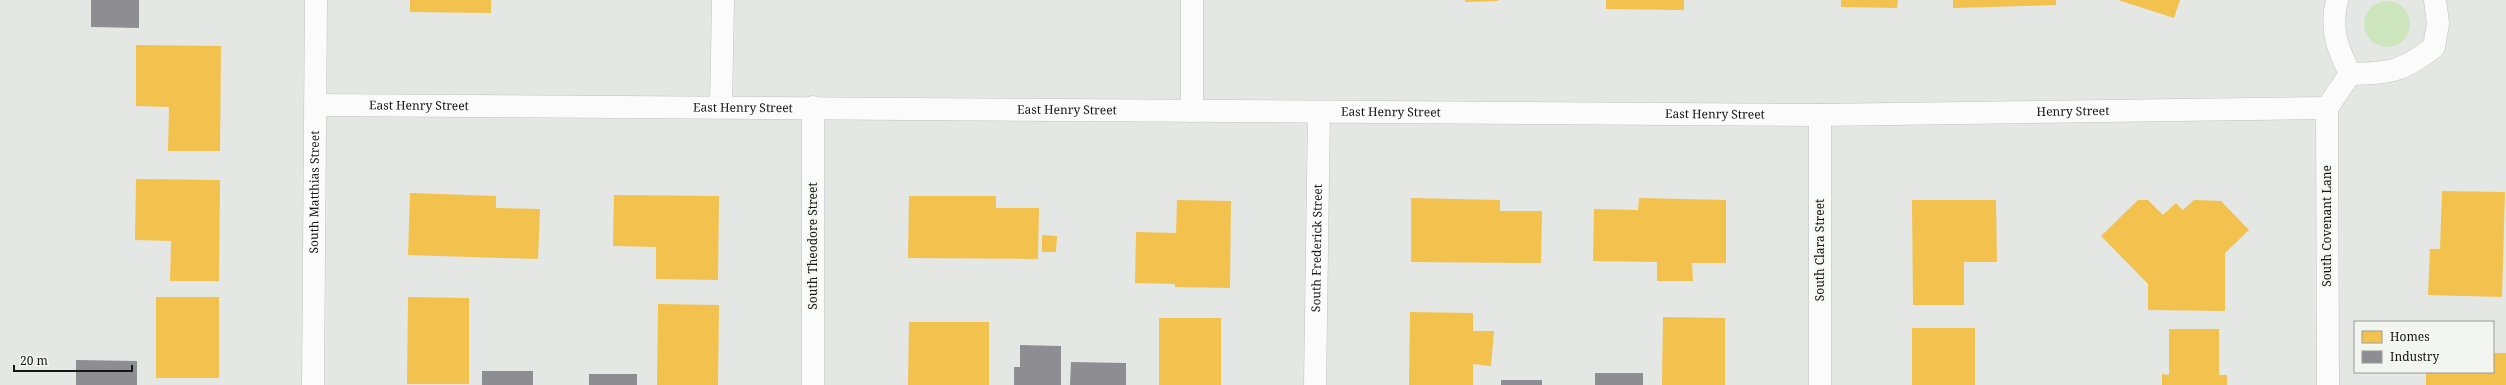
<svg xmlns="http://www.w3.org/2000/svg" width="2506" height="385" font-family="'Noto Serif',serif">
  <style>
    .green { fill: #cde6be }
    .homes { fill: #f2c14e }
    .industry { fill: #8d8d92 }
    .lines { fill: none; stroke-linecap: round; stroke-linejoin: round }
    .minor-casing { stroke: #c2c3c1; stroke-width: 23 }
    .minor { stroke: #fbfbfb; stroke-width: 22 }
    .labels { text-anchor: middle; stroke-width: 4; stroke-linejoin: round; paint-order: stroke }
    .street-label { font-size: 12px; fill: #151615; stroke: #f2f5f0 }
  </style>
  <rect width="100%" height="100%" fill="#e5e7e4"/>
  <path class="green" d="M2364 24a23 23 0 1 1 46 0a23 23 0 1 1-46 0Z"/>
  <path class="homes" d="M410 0H491V13L410 12Z
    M1465 0H1498V1L1465 2Z
    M1606 0H1684V10L1606 9Z
    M1841 0H1898L1897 8 1841 7Z
    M1953 0H2056V5L1953 8Z
    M2118 0H2180L2174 18Z
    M136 45 221 46 220 151H168L169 107 136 106Z
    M136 179 220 180 219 281H170L171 241 135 240Z
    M2442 191 2505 192 2502 297 2428 295 2430 249H2440Z
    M410 193 496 196V208L540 209 538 259 408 255Z
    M614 195 719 196 718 280 656 279V247L613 246Z
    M909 196H996V208H1039L1038 259 908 258Z
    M1411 198 1500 200V211H1542L1541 263 1411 262Z
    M1639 198 1726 200V263H1692L1693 281H1657V262L1593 261 1594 209 1638 210Z
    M1177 200 1231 201 1230 288 1175 287V284L1135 283 1136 232 1176 233Z
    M1912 200H1996L1997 262H1964V305H1913Z
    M2138 200H2148L2163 215 2176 203 2183 210 2194 200 2221 201 2249 230 2225 253V311L2148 310V284L2101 236Z
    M1042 235 1057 236 1056 252H1042Z
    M156 297H219V378H156Z
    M408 297 469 298V384H407Z
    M658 304 719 305 718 385H657Z
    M1410 312 1473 313V331H1494L1491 366 1473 364V385H1409Z
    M1663 317 1725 318V385H1662Z
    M1159 318H1221V385H1159Z
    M909 322H989V385H908Z
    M1912 328H1975V385H1912Z
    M2169 329H2219V375H2227V385H2162V374L2169 375Z
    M2493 353H2506V385H2426V372H2493Z"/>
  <path class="industry" d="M91 0H139V28L91 27Z
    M1020 345 1061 346V385H1014V367H1020Z
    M76 360 137 361V385H76Z
    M1071 362 1126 363V385H1070Z
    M482 371H533V385H482Z
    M1595 373H1643V385H1595Z
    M589 374H637V385H589Z
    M1501 380H1542V385H1501Z"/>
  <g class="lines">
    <g class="minor-casing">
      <g id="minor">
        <path d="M1192 0V111"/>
        <path d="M2337 0C2330 30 2337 47 2350 74"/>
        <path d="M2350 74C2390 73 2402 72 2434 47L2438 23 2435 0"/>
        <path id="s1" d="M315 105 1820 115 2327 108"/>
        <path d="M721 107 723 0"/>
        <path d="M813 107V385"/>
        <path d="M1820 115V385"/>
        <path id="s2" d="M313 385 316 0"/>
        <path id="s3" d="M1315 385 1319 112"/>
        <path d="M2328 385 2327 108 2350 74"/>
      </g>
    </g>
    <use href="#minor" class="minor"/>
  </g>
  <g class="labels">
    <g class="street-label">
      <text dy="4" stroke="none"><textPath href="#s1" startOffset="104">East Henry Street</textPath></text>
      <text dy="4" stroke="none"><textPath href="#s1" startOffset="428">East Henry Street</textPath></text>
      <text dy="4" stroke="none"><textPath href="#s1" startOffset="752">East Henry Street</textPath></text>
      <text dy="4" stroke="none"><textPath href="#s1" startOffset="1076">East Henry Street</textPath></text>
      <text dy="4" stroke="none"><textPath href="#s1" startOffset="1758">Henry Street</textPath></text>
      <text dy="4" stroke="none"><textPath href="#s1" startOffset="1400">East Henry Street</textPath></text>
      <text dy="4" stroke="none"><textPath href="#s2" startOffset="193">South Matthias Street</textPath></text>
      <text transform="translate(2327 226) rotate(-90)" y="4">South Covenant Lane</text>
      <text transform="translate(813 246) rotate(-90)" y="4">South Theodore Street</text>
      <text dy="4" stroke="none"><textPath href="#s3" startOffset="137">South Frederick Street</textPath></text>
      <text transform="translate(1820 250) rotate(-90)" y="4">South Clara Street</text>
    </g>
  </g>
  <rect x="2354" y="321" width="140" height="52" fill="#f2f5f0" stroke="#9a9c98"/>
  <rect x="2362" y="331" width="20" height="12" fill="#f2c14e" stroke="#9a9c98"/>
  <text x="2390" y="341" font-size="12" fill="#151615">Homes</text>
  <rect x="2362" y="351" width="20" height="12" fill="#8d8d92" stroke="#9a9c98"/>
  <text x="2390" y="361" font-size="12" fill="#151615">Industry</text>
  <path d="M14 365v6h118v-6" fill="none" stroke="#151615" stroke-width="2"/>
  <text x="20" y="365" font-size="12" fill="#151615" stroke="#f2f5f0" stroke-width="3" paint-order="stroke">20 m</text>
</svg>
